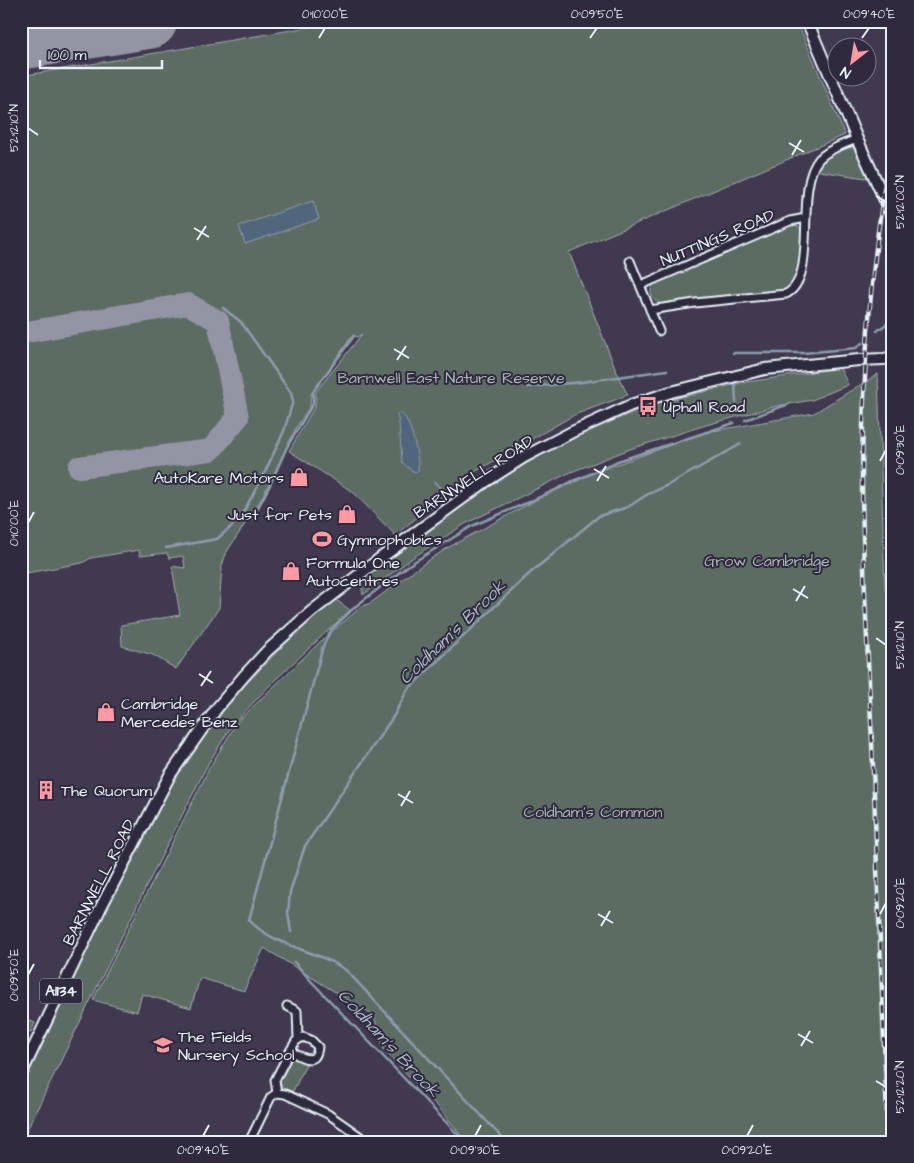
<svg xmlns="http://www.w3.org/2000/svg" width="914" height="1163" font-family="'Architects Daughter',sans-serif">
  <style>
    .green { fill: #5b6c64; stroke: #a2aeae }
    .water { fill: #51657c; stroke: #8d9dae }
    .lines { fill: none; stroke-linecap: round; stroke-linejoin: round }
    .stream { stroke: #8d9dae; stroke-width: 2.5 }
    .taxiway { stroke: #9495a4; stroke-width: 22 }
    .runway { stroke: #9495a4; stroke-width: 55 }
    .street-casing { stroke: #e8f1f8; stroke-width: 11 }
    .secondary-casing { stroke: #e8f1f8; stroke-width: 14 }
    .primary-casing { stroke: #e8f1f8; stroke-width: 14 }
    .street { stroke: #2f2a3d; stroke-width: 7 }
    .secondary { stroke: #2f2a3d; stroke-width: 10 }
    .primary { stroke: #2f2a3d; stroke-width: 10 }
    .rail-casing { stroke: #e8f1f8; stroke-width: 4.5 }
    .rail { stroke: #2f2a3d; stroke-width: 2.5; stroke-dasharray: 8; stroke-linecap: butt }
    .ticks { fill: none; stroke: #e8f1f8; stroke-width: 2 }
    .labels { text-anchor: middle; stroke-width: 4; stroke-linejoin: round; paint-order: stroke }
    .shield { fill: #2f2a3d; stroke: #b0b5c0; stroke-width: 1 }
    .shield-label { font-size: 15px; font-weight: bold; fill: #e8f1f8 }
    .street-label { font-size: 16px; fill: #e8f1f8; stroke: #2f2a3d }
    .park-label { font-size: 16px; fill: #a9b5b5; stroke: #2f2a3d }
    .poi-label { font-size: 16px; fill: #e8f1f8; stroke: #2f2a3d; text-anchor: start }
    .water-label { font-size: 18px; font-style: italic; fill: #acb9c6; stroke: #2f2a3d }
    .neatline { fill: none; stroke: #e8f1f8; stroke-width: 2 }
    .ticks-label { font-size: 12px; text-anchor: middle; fill: #e8f1f8 }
  </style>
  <rect width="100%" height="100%" fill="#403950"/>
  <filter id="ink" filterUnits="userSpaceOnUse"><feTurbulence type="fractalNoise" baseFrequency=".02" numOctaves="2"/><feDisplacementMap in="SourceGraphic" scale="10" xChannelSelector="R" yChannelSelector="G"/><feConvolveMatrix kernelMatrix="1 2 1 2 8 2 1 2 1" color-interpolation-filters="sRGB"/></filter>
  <g filter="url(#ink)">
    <path class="green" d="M344 21H797L845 135 569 252 620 380 628 395 574 415 473 473 395 535 353 492 289 451 315 406V393L362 334 357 337 353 335 311 394 310 406 297 426 262 498 226 553 222 566 219 608 176 669 153 655 122 646 121 625 180 615 172 566 185 568 183 556 169 558 167 553 140 556 139 550 91 558 82 563 21 574V76Z
      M846 147 853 148 861 159 867 177 865 178 819 171 817 169 824 159Z
      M789 224C797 224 800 226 803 234L797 279 786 291 660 304C650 298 648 292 655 282Z
      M840 368 848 385 812 400 777 406 706 425 630 449 571 472 465 524 415 556 363 595 360 577 478 492 563 442 653 404 741 383Z
      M878 374 885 590 893 587V739L887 638 893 830V1142H466L442 1111 384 1050 374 1016 264 948 244 991 200 978 191 1008 142 994 137 1012 93 1000 211 765 238 721 322 640 361 607 372 602 423 564 449 547 573 480 707 432 814 413Z
      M335 599 350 610 274 681 233 724 208 764 153 873 21 1142V1090L128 865 173 781 209 728 243 687 298 630Z
      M21 1017 35 1023 31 1032 21 1028Z
      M292 1058 307 1063 293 1091 282 1090 280 1082Z"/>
    <path class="water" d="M313 201 319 219 245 244 239 226Z
      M401 413C411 419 420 461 418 472L412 471 402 462 399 423 397 414Z"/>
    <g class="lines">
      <path class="stream" d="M877 331 893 319
        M733 353H804L856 348 862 343
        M735 383 736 402
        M527 387 582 382 667 370
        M745 420 789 404
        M435 482 445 493
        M252 519 269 487 287 447 313 404V392L354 336
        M166 548 217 539 232 526 244 511 265 472 284 431 293 401 291 393 241 322 223 308
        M291 932 288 913 290 892 305 846 393 717 408 689 529 574 599 516 628 507 648 494 668 485 741 444
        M294 962 311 981 465 1142
        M506 1142 347 971C317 949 275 948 249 920L323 646 331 630 356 606 409 565 472 526 538 498 618 461 734 423"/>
      <path class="taxiway" d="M21 333 188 304 218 321 238 417 211 450 79 467"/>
      <path class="runway" d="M21 42 150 21"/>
      <g class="street-casing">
        <path id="street" d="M630 261 659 331
          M641 285 790 221 806 218
          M650 310 695 303 786 294C820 277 793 189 819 159 829 149 844 144 857 139
          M287 1006 297 1011 298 1038
          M303 1037 311 1040 318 1047C316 1067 301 1057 290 1051L296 1041Z
          M277 1093 285 1094 328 1114 368 1142
          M249 1142 271 1097 277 1093 275 1080 290 1051"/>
      </g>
      <g class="secondary-casing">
        <path id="secondary" d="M807 21 857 139 893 218"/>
      </g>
      <g class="primary-casing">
        <path id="primary" d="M21 1074 100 909 170 775 217 708 244 676 267 651 312 611 382 557 485 482 524 457 572 432 631 405 671 392 765 369 859 360 884 359 893 357"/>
      </g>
      <use href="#street" class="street"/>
      <use href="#secondary" class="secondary"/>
      <use href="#primary" class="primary"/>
      <g class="rail-casing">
        <path id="rail" d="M888 1142C883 1009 878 876 872 743 868 653 862 564 862 475 863 362 872 248 893 138"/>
      </g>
      <use href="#rail" class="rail"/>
    </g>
  </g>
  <path class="ticks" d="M319 38 325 28M590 38 597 28M862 38 869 28M28 128 38 135M789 143 804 152M792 155 801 140M876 196 886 202M194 228 209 237M197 240 206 226M394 349 409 358M397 360 406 346M880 461 886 450M594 469 609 478M597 481 606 466M28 523 34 512M793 589 808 598M796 601 805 586M876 638 886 645M199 674 213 683M201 686 211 671M398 794 413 803M401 806 410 791M598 914 613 923M880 914 886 903M601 926 610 911M28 975 34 964M798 1034 813 1043M801 1046 810 1031M876 1081 886 1087M203 1136 209 1125M475 1136 481 1125M747 1136 753 1125"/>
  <defs>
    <g id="bus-bare" transform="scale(1.5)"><path d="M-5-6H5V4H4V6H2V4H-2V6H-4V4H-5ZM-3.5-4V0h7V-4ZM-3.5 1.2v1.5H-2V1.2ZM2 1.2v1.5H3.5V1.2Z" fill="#ff9aa2" stroke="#2f2a3d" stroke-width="2.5" paint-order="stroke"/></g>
    <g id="shop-bare" transform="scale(1.5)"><path d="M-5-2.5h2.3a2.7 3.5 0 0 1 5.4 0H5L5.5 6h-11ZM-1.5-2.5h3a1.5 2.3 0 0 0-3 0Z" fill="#ff9aa2" stroke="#2f2a3d" stroke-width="2.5" paint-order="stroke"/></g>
    <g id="stadium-bare" transform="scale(1.5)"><path d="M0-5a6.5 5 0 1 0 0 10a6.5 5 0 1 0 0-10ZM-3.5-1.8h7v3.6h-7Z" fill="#ff9aa2" stroke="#2f2a3d" stroke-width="2.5" paint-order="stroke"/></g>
    <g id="building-bare" transform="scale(1.5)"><path d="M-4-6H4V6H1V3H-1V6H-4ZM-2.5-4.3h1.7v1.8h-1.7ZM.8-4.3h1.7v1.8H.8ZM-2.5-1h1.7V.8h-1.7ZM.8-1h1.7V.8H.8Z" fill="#ff9aa2" stroke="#2f2a3d" stroke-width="2.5" paint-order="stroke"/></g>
    <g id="school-bare" transform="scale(1.5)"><path d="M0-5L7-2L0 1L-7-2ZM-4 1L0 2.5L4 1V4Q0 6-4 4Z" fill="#ff9aa2" stroke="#2f2a3d" stroke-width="2.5" paint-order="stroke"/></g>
  </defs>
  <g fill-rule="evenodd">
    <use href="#bus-bare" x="648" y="406"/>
    <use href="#shop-bare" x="299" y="477"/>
    <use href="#shop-bare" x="347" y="514"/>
    <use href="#stadium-bare" x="322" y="539"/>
    <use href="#shop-bare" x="291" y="571"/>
    <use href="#shop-bare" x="106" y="712"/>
    <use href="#building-bare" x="46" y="790"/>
    <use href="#school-bare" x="163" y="1045"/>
  </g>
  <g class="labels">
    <rect class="shield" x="40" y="978.5" width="42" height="25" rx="4"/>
    <g class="shield-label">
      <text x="61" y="996">A1134</text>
    </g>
    <g class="street-label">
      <text transform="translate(717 237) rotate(-23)" y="6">NUTTINGS ROAD</text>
      <text transform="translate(473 476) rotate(-33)" y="6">BARNWELL ROAD</text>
      <text transform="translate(98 882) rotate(-63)" y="6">BARNWELL ROAD</text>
    </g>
    <g class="park-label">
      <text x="451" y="383">Barnwell East Nature Reserve</text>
      <text x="767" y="566">Grow Cambridge</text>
      <text x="593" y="817">Coldham's Common</text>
    </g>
    <g class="poi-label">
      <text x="663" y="412">Uphall Road</text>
      <text x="284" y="483" text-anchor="end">AutoKare Motors</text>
      <text x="332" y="520" text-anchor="end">Just for Pets</text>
      <text x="337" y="545">Gymnophobics</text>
      <text x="306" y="568">Formula One<tspan x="306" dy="18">Autocentres</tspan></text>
      <text x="121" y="709">Cambridge<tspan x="121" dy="18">Mercedes Benz</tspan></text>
      <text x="61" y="796">The Quorum</text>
      <text x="178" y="1042">The Fields<tspan x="178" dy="18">Nursery School</tspan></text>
    </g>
    <g class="water-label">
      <text transform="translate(452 632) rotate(-44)" y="6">Coldham's Brook</text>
      <text transform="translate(389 1043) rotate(47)" y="6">Coldham's Brook</text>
    </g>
  </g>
  <rect width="914" height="1163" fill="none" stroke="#2f2a3d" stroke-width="55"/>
  <g transform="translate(852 62) rotate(211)"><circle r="24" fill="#2f2a3d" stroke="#797a88"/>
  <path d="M0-4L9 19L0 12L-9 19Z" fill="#ff9aa2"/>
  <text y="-8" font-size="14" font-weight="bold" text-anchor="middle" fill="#e8f1f8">N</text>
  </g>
  <path d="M40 60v8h122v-8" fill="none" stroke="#e8f1f8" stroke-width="2.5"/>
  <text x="48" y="60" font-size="15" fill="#e8f1f8" stroke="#2f2a3d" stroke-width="4" paint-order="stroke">100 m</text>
  <rect x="28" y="28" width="858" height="1108" class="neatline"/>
  <g class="ticks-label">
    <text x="325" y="18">0°10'00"E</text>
    <text x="597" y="18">0°09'50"E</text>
    <text x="869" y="18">0°09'40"E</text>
    <text transform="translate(14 128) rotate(-90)" y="4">52°12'10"N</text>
    <text transform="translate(900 202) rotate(-90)" y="4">52°12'00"N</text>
    <text transform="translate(900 450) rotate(-90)" y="4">0°09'30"E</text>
    <text transform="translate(14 523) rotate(-90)" y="4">0°10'00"E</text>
    <text transform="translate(900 645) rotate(-90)" y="4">52°12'10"N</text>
    <text transform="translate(900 903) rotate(-90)" y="4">0°09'20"E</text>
    <text transform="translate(14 975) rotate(-90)" y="4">0°09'50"E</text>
    <text transform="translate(900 1087) rotate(-90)" y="4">52°12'20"N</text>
    <text x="203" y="1154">0°09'40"E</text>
    <text x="475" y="1154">0°09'30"E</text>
    <text x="747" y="1154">0°09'20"E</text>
  </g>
</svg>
